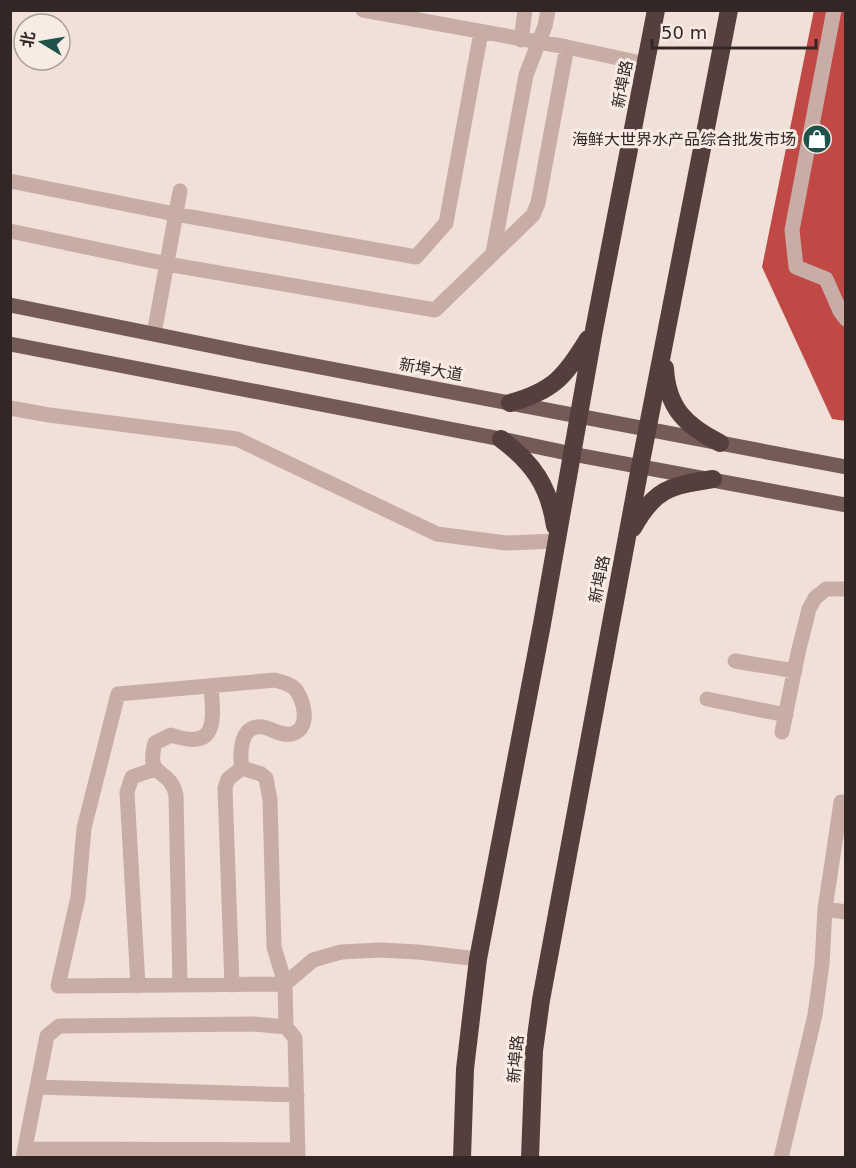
<svg xmlns="http://www.w3.org/2000/svg" width="856" height="1168" font-family="'DejaVu Sans','Noto Sans SC',sans-serif">
  <style>
    .building { fill: #c04945 }
    .lines { fill: none; stroke-linecap: round; stroke-linejoin: round }
    .street { stroke: #c7ada5; stroke-width: 15 }
    .primary { stroke: #745b58; stroke-width: 15 }
    .highway { stroke: #543f3d; stroke-width: 18 }
    .labels { text-anchor: middle; stroke-width: 6; stroke-linejoin: round; paint-order: stroke }
    .street-label { font-size: 16px; fill: #332726; stroke: #f8ebe4 }
    .poi-label { font-size: 16px; fill: #332726; stroke: #f8ebe4; text-anchor: end }
  </style>
  <rect width="100%" height="100%" fill="#f0e0d8"/>
  <path class="building" d="M814 10H846V421L832 419 762 267Z"/>
  <g class="lines">
    <path class="street" d="M363 10 567 47 646 64
      M834 10 792 230 796 267 826 279 840 311 846 319
      M521 40 525 10
      M10 181 175 214 416 257 446 223 481 32
      M10 231 167 264 435 310 533 215 538 203 567 47
      M493 253 526 75 545 26 548 10
      M154 334 180 191
      M10 408 49 415 237 439 437 534 506 543 557 541
      M735 661 795 671
      M707 699 786 715
      M782 732 798 653 809 609 815 598 826 589H846
      M825 909 841 802
      M180 985 176 795C169 765 145 781 155 743L171 735C217 751 214 722 211 686
      M232 985 225 788 228 779 242 768
      M138 986 127 792 132 777 155 769
      M286 1027 285 984 58 986 78 897 84 828 118 694 275 680C281 682 288 683 293 687 304 696 312 729 292 734 277 737 265 721 251 729 240 735 240 757 242 768L261 774 266 778 270 800 274 947 285 984 313 960 341 952 380 950 418 952 478 959
      M37 1087 297 1095
      M25 1149 298 1150
      M23 1158 47 1036 59 1026 253 1024 286 1027 295 1038 298 1158
      M781 1158 815 1015 822 964 825 909 846 912"/>
    <path class="primary" d="M10 305 247 353 846 467
      M10 344 501 439 572 454 846 505"/>
    <path class="highway" d="M665 368C667 408 686 426 720 443
      M510 403C553 391 565 377 588 339
      M501 439C533 463 549 486 555 526
      M633 528C655 488 670 486 713 479
      M462 1158 465 1069 478 959 542 624 594 330 656 10
      M530 1158 534 1051 541 1000 640 467 729 10"/>
  </g>
  <defs>
    <g id="shop-disc" transform="scale(1.5)"><circle r="9.5" fill="#1e524a" stroke="#f8ebe4"/><path d="M-5-2.5h2.3a2.7 3.5 0 0 1 5.4 0H5L5.5 6h-11ZM-1.5-2.5h3a1.5 2.3 0 0 0-3 0Z" fill="#fff"/></g>
  </defs>
  <g fill-rule="evenodd">
    <use href="#shop-disc" x="817" y="139"/>
  </g>
  <g class="labels">
    <g class="street-label">
      <text transform="translate(622 84) rotate(-79)" y="6">新埠路</text>
      <text transform="translate(431 369) rotate(10)" y="6">新埠大道</text>
      <text transform="translate(599 579) rotate(-79)" y="6">新埠路</text>
      <text transform="translate(515 1059) rotate(-85)" y="6">新埠路</text>
    </g>
    <g class="poi-label">
      <text x="796" y="145">海鲜大世界水产品综合批发市场</text>
    </g>
  </g>
  <rect width="856" height="1168" fill="none" stroke="#332726" stroke-width="24"/>
  <g transform="translate(42 42) rotate(281)"><circle r="28" fill="#f8ebe4" stroke="#a99d98" stroke-width="1.5"/>
  <path d="M0-4.5L10 22L0 15L-10 22Z" fill="#1e524a"/>
  <text y="-9" font-size="16" font-weight="bold" text-anchor="middle" fill="#332726">北</text>
  </g>
  <path d="M652 39v9h164v-9" fill="none" stroke="#332726" stroke-width="3"/>
  <text x="661" y="39" font-size="18" fill="#332726" stroke="#f8ebe4" stroke-width="4.5" paint-order="stroke">50 m</text>
</svg>
